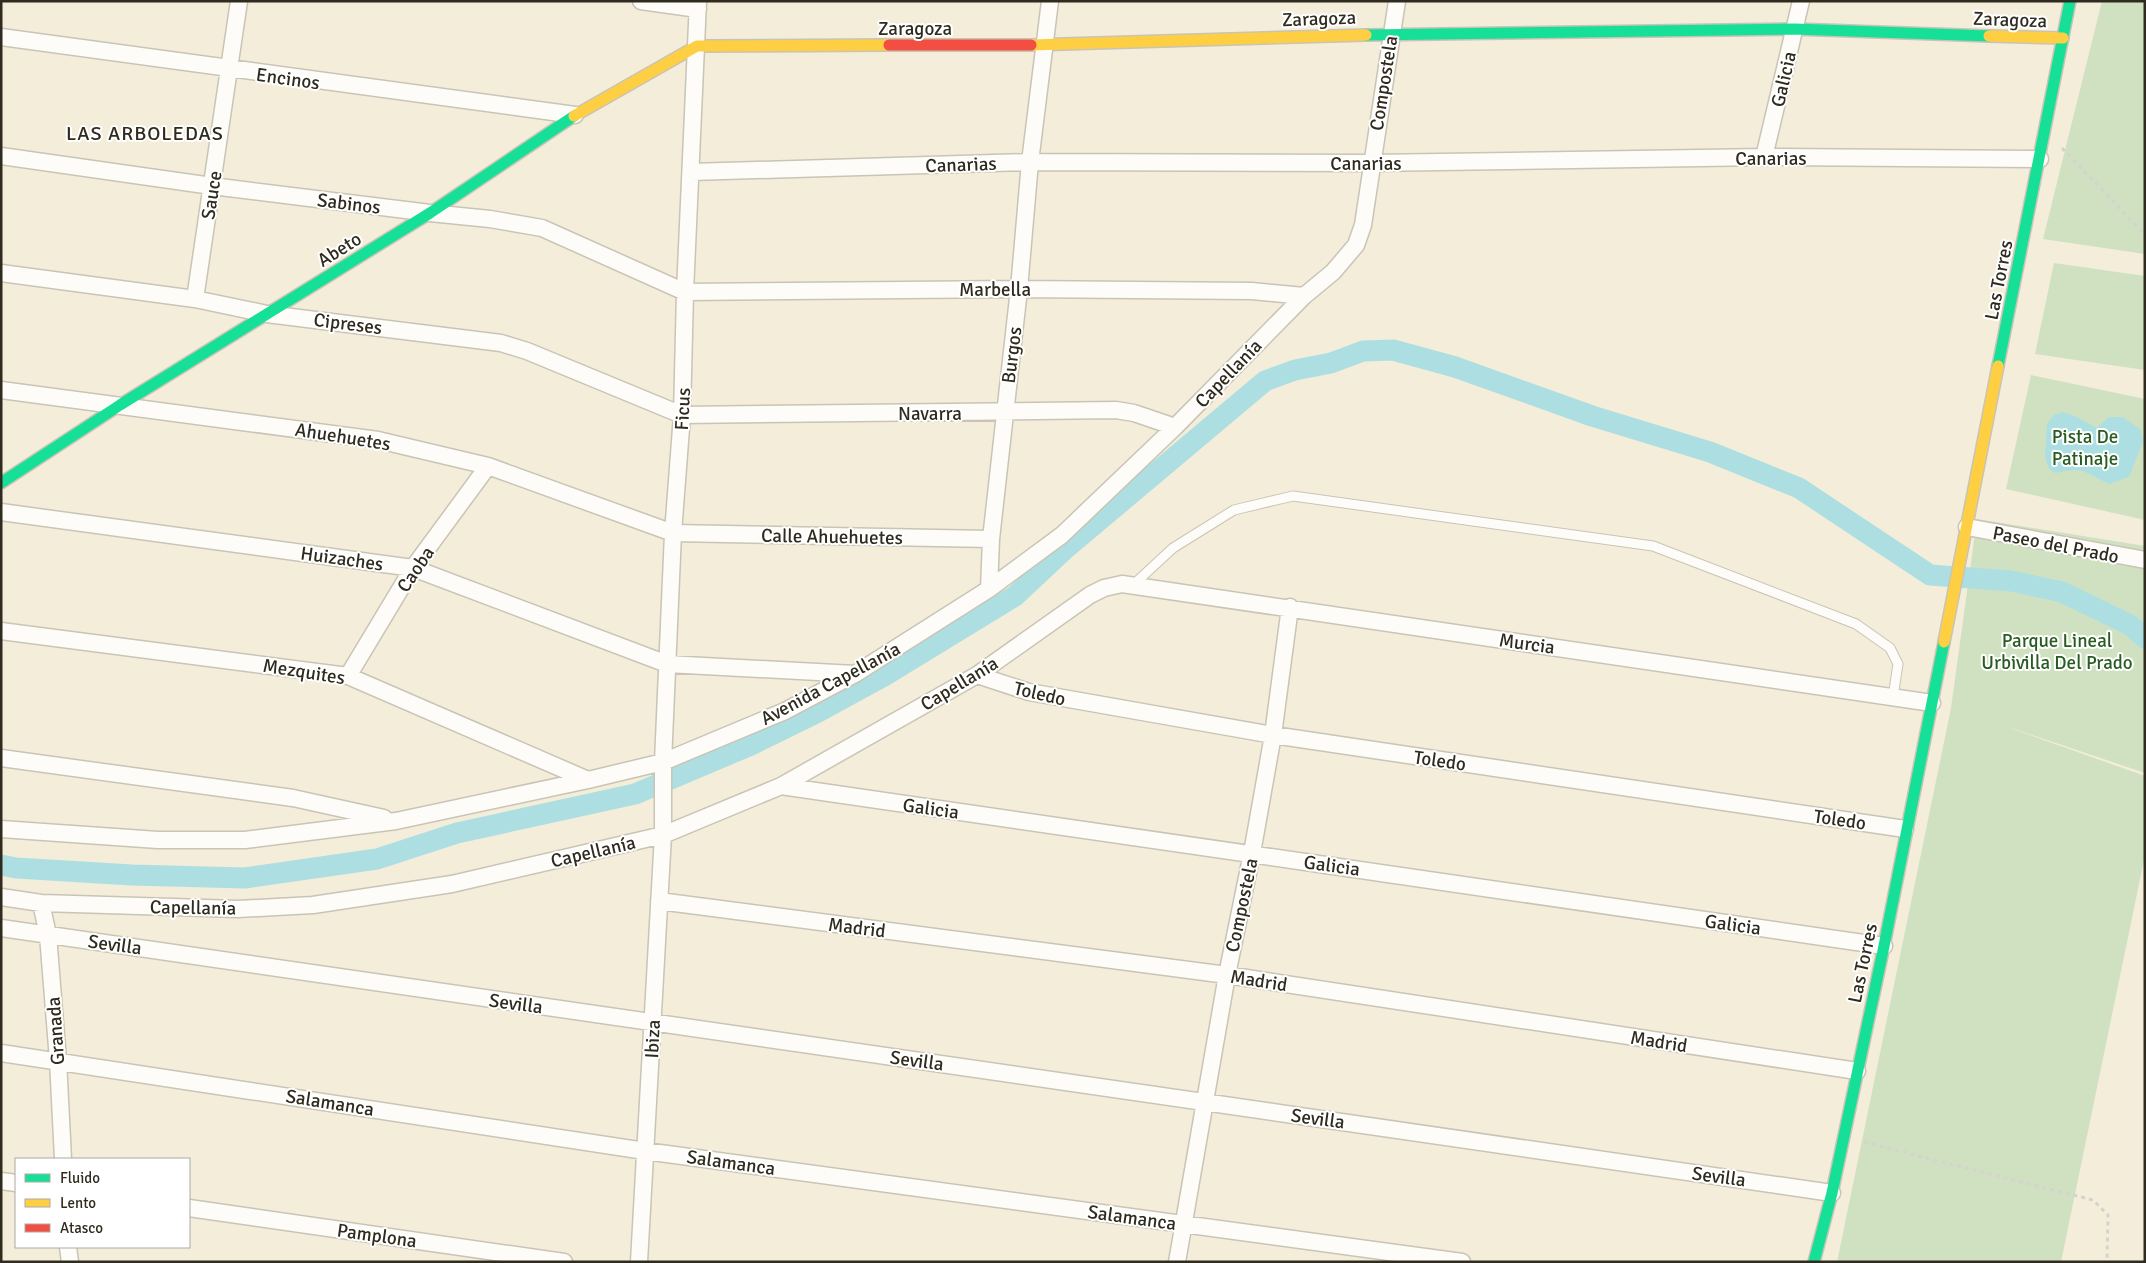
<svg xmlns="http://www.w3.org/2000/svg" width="2146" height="1263" font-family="Signika,sans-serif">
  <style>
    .green { fill: #d0e1c1 }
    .water { fill: #addfe2 }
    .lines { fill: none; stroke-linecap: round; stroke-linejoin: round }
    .canal { stroke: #addfe2; stroke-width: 21 }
    .lane-casing { stroke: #c9c4b5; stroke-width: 11 }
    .street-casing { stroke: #c9c4b5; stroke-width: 19 }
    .fast-casing { stroke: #c9c4b5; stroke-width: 14 }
    .slow-casing { stroke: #c9c4b5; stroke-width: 14 }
    .jam-casing { stroke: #c9c4b5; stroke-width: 14 }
    .path { stroke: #d5d3cd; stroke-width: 3; stroke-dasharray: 4 4; stroke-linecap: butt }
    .lane { stroke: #fdfcf9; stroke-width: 9 }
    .street { stroke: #fdfcf9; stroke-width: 16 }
    .fast { stroke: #16e098; stroke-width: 11 }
    .slow { stroke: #ffcf43; stroke-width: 11 }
    .jam { stroke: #f24e42; stroke-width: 11 }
    .labels { text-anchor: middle; stroke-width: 4; stroke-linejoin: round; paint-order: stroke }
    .street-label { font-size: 19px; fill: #2f2b1e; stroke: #fff }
    .park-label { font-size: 19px; fill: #295c22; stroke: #fff }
    .neighbourhood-label { font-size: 20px; letter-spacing: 1px; fill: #2f2b1e; stroke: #fff }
  </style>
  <rect width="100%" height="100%" fill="#f4edda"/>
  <path class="green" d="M2102 1H2145V254L2043 239Z
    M2054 263 2145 276V370L2035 354Z
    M2031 375 2145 399V520L2006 489Z
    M1977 519 2145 546V773L2002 725 2145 776V855L2061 1262H1837L1951 708Z"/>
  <path class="water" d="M2063 412 2077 417 2097 428 2109 417H2123L2141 430 2143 442 2129 477 2109 484 2083 471 2073 470 2055 473 2049 469 2045 457 2047 424 2054 415Z"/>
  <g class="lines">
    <path class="canal" d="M1 865 16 868 132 875 245 878 377 859 457 833 635 794 751 745 818 712 884 676 1015 596 1064 550 1265 381 1295 370 1331 363 1363 351 1393 350 1455 367 1592 416 1710 452 1799 488 1930 575 2011 581 2062 592 2130 625 2145 638"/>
    <g class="lane-casing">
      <path id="lane" d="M1133 585 1173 548 1234 510 1293 496 1653 546 1856 624 1890 648 1898 664 1893 697"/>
    </g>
    <g class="street-casing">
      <path id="street" d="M641 1 698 9
        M1 37 575 115
        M1 156 212 186 430 213 490 219 542 228 685 292 1019 289 1252 291 1304 296
        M1764 157 1801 1
        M691 172 1030 162 1371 163 1764 157 2040 159
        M1 273 195 299 267 314 501 343 527 351 682 415 1116 410 1134 413 1175 427
        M195 299 239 1
        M1 390 378 440 488 466 673 533 991 539
        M1 512 413 568 667 664 855 674
        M1967 527 2145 560
        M989 589 991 539 1019 289 1030 162 1050 1
        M1 631 348 676 588 780
        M977 675 1029 692 1273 735 1905 829
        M348 676 413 568 488 466
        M1 758 293 798 384 818
        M781 786 1884 946
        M1 829 158 840H245L396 821 588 780 663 762 785 711 855 674 989 589 1062 535 1175 427 1304 296 1333 272 1356 245 1363 225 1397 1
        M1 897 41 903 238 909 313 905 452 884 663 835 781 786 977 675 1090 595 1104 588 1122 584 1932 703
        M659 901 1227 975 1857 1071
        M41 903 48 935 58 1060 63 1159
        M1 928 1832 1193
        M1 1053 645 1151 1462 1262
        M1 1181 16 1183
        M189 1208 564 1262
        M68 1247 70 1262
        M639 1262 663 835V762L673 533 682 415 685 292 698 1
        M1177 1262 1227 975 1252 853 1273 735 1290 607"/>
    </g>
    <g class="fast-casing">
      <path id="fast" d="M1366 35 1795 29 1989 36
        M1998 366 2070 1
        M1 483 120 405 430 213 574 116
        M1814 1262 1832 1193 1884 946 1944 642"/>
    </g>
    <g class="slow-casing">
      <path id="slow" d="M1989 36 2063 38
        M1031 45 1366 35
        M574 116 697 46 889 45
        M1944 642 1998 366"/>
    </g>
    <g class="jam-casing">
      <path id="jam" d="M889 45H1031"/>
    </g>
    <path class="path" d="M2062 148 2145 235
      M1864 1142 2093 1200 2108 1215 2107 1262"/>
    <use href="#lane" class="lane"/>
    <use href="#street" class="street"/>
    <use href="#fast" class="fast"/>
    <use href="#slow" class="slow"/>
    <use href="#jam" class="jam"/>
  </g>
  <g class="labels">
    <g class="street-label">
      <text transform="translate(1319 18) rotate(-2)" y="7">Zaragoza</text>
      <text transform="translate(2010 19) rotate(2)" y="7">Zaragoza</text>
      <text x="915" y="35">Zaragoza</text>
      <text transform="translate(288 78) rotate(8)" y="7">Encinos</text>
      <text transform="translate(1783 79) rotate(-77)" y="7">Galicia</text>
      <text transform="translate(1383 83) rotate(-81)" y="7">Compostela</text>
      <text x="1771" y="165">Canarias</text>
      <text x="1366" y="170">Canarias</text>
      <text transform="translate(961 164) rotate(-2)" y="7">Canarias</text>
      <text transform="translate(211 195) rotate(-81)" y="7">Sauce</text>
      <text transform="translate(349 203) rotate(7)" y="7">Sabinos</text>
      <text transform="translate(339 249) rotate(-32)" y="7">Abeto</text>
      <text transform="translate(1998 280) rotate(-79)" y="7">Las Torres</text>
      <text x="995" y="296">Marbella</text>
      <text transform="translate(348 323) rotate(7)" y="7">Cipreses</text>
      <text transform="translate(1011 355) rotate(-83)" y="7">Burgos</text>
      <text transform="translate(1228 373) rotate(-46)" y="7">Capellanía</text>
      <text transform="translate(682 409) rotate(-87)" y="7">Ficus</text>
      <text x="930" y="420">Navarra</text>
      <text transform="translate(343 436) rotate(9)" y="7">Ahuehuetes</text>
      <text transform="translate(832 536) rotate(1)" y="7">Calle Ahuehuetes</text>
      <text transform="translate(2056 544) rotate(11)" y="7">Paseo del Prado</text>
      <text transform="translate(342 558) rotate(8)" y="7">Huizaches</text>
      <text transform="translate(415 569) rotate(-56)" y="7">Caoba</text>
      <text transform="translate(1527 643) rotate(8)" y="7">Murcia</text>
      <text transform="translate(304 671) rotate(9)" y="7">Mezquites</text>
      <text transform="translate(830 683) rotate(-28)" y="7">Avenida Capellanía</text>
      <text transform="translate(959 683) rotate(-31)" y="7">Capellanía</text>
      <text transform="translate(1040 693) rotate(13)" y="7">Toledo</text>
      <text transform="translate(1440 760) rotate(8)" y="7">Toledo</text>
      <text transform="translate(931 808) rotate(8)" y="7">Galicia</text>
      <text transform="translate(1840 819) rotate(8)" y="7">Toledo</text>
      <text transform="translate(593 851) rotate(-13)" y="7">Capellanía</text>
      <text transform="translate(1332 865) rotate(8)" y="7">Galicia</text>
      <text transform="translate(1241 905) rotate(-78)" y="7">Compostela</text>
      <text transform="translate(193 907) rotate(1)" y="7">Capellanía</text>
      <text transform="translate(1733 924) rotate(8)" y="7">Galicia</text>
      <text transform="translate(857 927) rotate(7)" y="7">Madrid</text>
      <text transform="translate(115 944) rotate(8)" y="7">Sevilla</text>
      <text transform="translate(1862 963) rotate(-78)" y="7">Las Torres</text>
      <text transform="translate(1259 980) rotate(9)" y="7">Madrid</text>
      <text transform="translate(516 1003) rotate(8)" y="7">Sevilla</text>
      <text transform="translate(55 1031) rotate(-94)" y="7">Granada</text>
      <text transform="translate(652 1039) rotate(-87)" y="7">Ibiza</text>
      <text transform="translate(1659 1041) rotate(9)" y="7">Madrid</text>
      <text transform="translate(917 1060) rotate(8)" y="7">Sevilla</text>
      <text transform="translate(330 1102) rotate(9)" y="7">Salamanca</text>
      <text transform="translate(1318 1118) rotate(8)" y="7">Sevilla</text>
      <text transform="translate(731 1162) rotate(8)" y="7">Salamanca</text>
      <text transform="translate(1719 1176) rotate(8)" y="7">Sevilla</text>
      <text transform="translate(1132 1217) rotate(8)" y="7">Salamanca</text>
      <text transform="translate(377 1235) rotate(8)" y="7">Pamplona</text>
    </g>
    <g class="park-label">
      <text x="2085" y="443">Pista De<tspan x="2085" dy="22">Patinaje</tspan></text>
      <text x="2057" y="647">Parque Lineal<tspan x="2057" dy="22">Urbivilla Del Prado</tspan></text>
    </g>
    <g class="neighbourhood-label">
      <text x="145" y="140">LAS ARBOLEDAS</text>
    </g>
  </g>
  <rect width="2146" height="1263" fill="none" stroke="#2f2b1e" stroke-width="5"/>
  <rect x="15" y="1158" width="175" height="90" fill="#ffffff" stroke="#acaaa5"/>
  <rect x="25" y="1174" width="25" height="8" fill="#16e098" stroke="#acaaa5"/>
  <text x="60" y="1183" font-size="15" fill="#2f2b1e">Fluido</text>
  <rect x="25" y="1199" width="25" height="8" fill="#ffcf43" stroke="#acaaa5"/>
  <text x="60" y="1208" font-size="15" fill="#2f2b1e">Lento</text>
  <rect x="25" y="1224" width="25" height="8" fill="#f24e42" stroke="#acaaa5"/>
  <text x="60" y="1233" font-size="15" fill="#2f2b1e">Atasco</text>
</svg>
